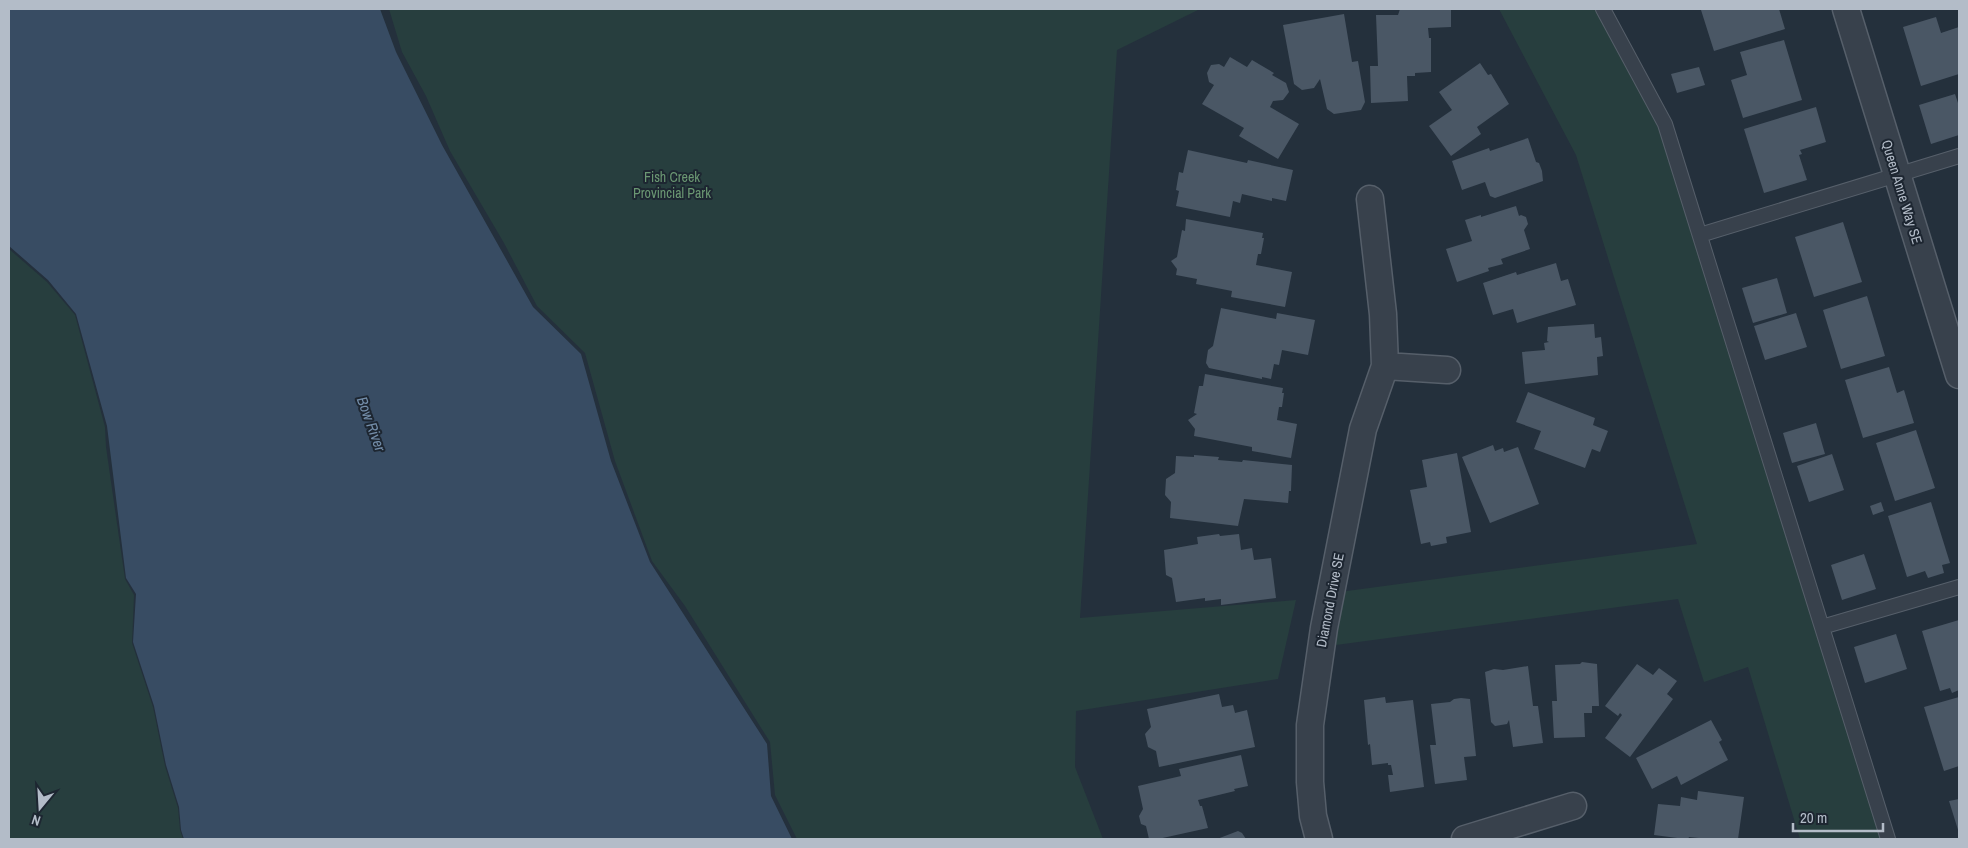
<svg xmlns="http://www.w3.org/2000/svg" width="1968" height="848" font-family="'Archivo Narrow',sans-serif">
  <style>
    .green { fill: #273e3e }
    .water { fill: #384c63 }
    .building { fill: #4a5765 }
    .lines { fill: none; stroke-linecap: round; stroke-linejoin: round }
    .lane-casing { stroke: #565f6a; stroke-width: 16 }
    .street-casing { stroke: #565f6a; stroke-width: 29 }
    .lane { stroke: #38414c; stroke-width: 14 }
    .street { stroke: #38414c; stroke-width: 26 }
    .labels { text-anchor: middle; stroke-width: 4; stroke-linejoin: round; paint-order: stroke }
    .park-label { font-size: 14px; fill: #6b9873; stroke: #1d2631 }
    .street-label { font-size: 14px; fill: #b3bcc8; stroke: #1d2631 }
    .water-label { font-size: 15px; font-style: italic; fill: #748eaa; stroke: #1d2631 }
  </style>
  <rect width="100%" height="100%" fill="#24303c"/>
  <path class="green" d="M389 9H1200L1117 50 1080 618 1296 600 1278 679 1076 711 1075 767 1103 839H797L775 795 770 742 685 606 652 561 615 461 585 353 537 306 504 243 450 151 426 96 402 52Z
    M1499 9H1603L1665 124 1888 839H1800L1748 667 1704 682 1678 599 1321 647 1332 593 1697 544 1576 155Z
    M9 249 47 282 75 315 105 427 106 447 125 579 134 595 132 643 153 707 165 766 178 808 180 830 183 839H9Z"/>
  <path class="water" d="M9 9H380L396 52 442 145 533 307 581 354 611 461 650 562 767 744 771 796 792 839H184L181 830 179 807 166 765 154 706 133 642 136 594 126 578 107 426 76 314 48 280 9 246Z"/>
  <path class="building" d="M1400 9H1451V27L1428 28 1429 38H1431V72L1415 73V76H1407L1408 101 1371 103 1370 66H1378L1376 15H1398Z
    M1706 9H1779L1785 29 1714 51 1701 10Z
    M1344 14 1352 62 1358 61 1365 102 1361 110 1334 114 1327 109 1320 79 1314 88 1302 90 1294 84 1283 25Z
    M1936 17 1941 33 1959 27V74L1921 86 1903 27Z
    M1784 40 1802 100 1743 118 1731 80 1747 75 1740 52Z
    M1230 57 1247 67 1252 60 1274 73 1272 75 1286 83 1289 92 1283 100 1273 101 1270 107 1299 124 1278 159 1239 136 1244 128 1202 104 1214 85 1209 82 1207 73 1211 65 1219 64 1224 67Z
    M1480 63 1488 75 1491 74 1509 104 1477 127 1481 134 1451 156 1429 126 1452 110 1439 92Z
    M1699 67 1705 85 1677 93 1671 74Z
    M1955 94 1959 106V135L1931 144 1919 105Z
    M1816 107 1826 142 1800 150 1802 154 1799 155 1807 180 1764 193 1744 129Z
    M1528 138 1536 162 1539 163 1542 171 1543 181 1495 198 1490 196 1485 182 1462 190 1452 161 1489 148 1490 151Z
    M1188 150 1247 163 1248 160 1293 170 1286 201 1272 198V201L1242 194 1240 203 1233 201 1230 217 1176 206 1179 191 1176 190 1179 172 1183 173Z
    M1516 206 1519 216 1521 215 1526 217 1528 224 1524 230 1530 249 1501 259 1503 264 1488 268 1489 271 1457 282 1446 249 1472 241 1465 220 1481 215V217Z
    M1186 219 1263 233 1262 238H1264L1261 254H1258L1256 265 1292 272 1285 307 1231 297 1232 291 1196 284 1197 279 1176 275 1177 269 1171 261 1177 257 1182 230 1185 231Z
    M1843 222 1862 282 1814 297 1795 237Z
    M1556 263 1561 281 1568 279 1576 305 1517 323 1513 309 1493 315 1483 283 1516 272 1517 275Z
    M1777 278 1787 313 1753 323 1742 288Z
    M1867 296 1885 356 1841 369 1823 310Z
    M1221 308 1276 319 1277 313 1315 320 1308 355 1282 350 1279 365 1274 364 1271 379 1262 377V379L1209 368 1206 363 1208 350 1213 346Z
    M1796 313 1807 347 1765 360 1754 326Z
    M1594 324 1595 338 1601 337 1603 356 1597 357 1598 375 1525 384 1522 352 1545 350 1544 343 1549 342 1547 341 1548 327Z
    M1889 367 1897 393 1904 390 1914 423 1863 438 1845 380Z
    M1205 374 1283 388 1282 393H1284L1282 407H1279L1277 420 1297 424 1291 458 1252 451V447L1194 436 1195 429 1188 420 1197 414 1194 413 1199 386H1203Z
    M1528 392 1595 418 1593 425 1608 431 1600 452 1592 449 1585 468 1534 449 1541 431 1516 422Z
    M1816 423 1825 454 1792 463 1783 433Z
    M1916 430 1935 488 1895 501 1876 443Z
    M1493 445 1495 451 1503 448 1504 452 1518 447 1539 504 1490 523 1462 457Z
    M1457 453 1471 532 1446 537 1447 543 1431 546 1430 542 1421 544 1410 490 1427 487 1422 460Z
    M1832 454 1844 490 1809 502 1797 466Z
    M1194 455 1219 457 1218 460 1242 462 1243 460 1292 465 1291 491H1289L1288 503 1244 499 1238 526 1170 518 1171 502 1165 495 1166 479 1175 473 1176 456 1194 457Z
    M1881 502 1884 511 1873 515 1870 506Z
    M1931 502 1950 563 1942 565 1944 573 1928 578 1925 571 1907 577 1888 516Z
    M1219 534 1220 536 1239 534 1241 550 1252 548 1254 560 1271 558 1276 598 1221 605V599L1205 601V598L1176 602 1172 578 1166 575 1164 550 1198 544 1197 537Z
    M1864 554 1876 589 1842 600 1831 565Z
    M1959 620V690L1952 693 1950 688 1940 691 1922 631Z
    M1896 634 1907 669 1865 683 1854 647Z
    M1582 662 1597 664 1599 706H1592V713H1584L1585 737 1554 738 1552 701H1557L1555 665 1580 664Z
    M1637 664 1653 675 1659 668 1677 681 1667 694 1673 699 1630 757 1605 738 1622 715 1620 713 1618 716 1605 706Z
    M1528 666 1533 706H1538L1543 743 1513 747 1509 720 1507 724 1495 726 1491 722 1485 672 1494 669 1503 670Z
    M1219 694 1222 707 1233 705 1235 713 1247 710 1255 747 1159 767 1156 751 1148 747 1145 734 1151 727 1147 709Z
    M1385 697 1386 703 1413 700 1424 787 1390 792 1388 775H1393L1391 765H1388V763L1372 765 1370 744 1368 745 1364 700Z
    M1959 697V766L1944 771 1924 707Z
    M1461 698 1470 699 1476 756 1464 757 1467 780 1435 784 1430 745H1436L1431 704 1450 702 1454 699Z
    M1711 720 1722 740 1719 742 1728 760 1681 785 1677 776 1652 789 1636 758Z
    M1241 755 1248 786 1234 789 1235 791 1198 800 1200 806H1202L1208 828 1158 839H1149L1146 826 1141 824 1139 816 1143 809 1138 786 1181 776 1179 769Z
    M1698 791 1744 797 1738 839H1708L1689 837 1688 839H1685L1654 835 1658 804 1680 806 1681 797 1697 800Z
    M1959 799V833L1949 801Z
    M1238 831 1242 833 1246 839H1217Z"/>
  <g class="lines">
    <g class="lane-casing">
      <path id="lane" d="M1603 9 1665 124 1888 839
        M1700 235 1959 156
        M1822 627 1959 587"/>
    </g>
    <g class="street-casing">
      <path id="street" d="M1846 9 1959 375
        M1385 366 1447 370
        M1319 839 1313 816 1310 782V725L1324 628 1363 429 1385 366 1383 314 1370 199
        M1465 839 1573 806"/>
    </g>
    <use href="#lane" class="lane"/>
    <use href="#street" class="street"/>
  </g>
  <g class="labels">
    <g class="park-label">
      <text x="672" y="182">Fish Creek<tspan x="672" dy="16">Provincial Park</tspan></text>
    </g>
    <g class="street-label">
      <text transform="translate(1902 192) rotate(73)" y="5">Queen Anne Way SE</text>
      <text transform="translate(1330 600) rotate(-79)" y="5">Diamond Drive SE</text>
    </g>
    <g class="water-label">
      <text transform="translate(371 424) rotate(70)" y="5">Bow River</text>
    </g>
  </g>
  <rect width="1968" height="848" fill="none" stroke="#b3bcc8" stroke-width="20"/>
  <g transform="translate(40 808) rotate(198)" stroke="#1d2631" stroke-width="4" paint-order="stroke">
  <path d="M0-4L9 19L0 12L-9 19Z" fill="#b3bcc8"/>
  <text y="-8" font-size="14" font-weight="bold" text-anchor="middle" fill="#b3bcc8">N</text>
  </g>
  <path d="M1793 823v8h90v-8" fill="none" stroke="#b3bcc8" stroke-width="2.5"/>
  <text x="1800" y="823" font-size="15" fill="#b3bcc8" stroke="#1d2631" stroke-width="4" paint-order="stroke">20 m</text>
</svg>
